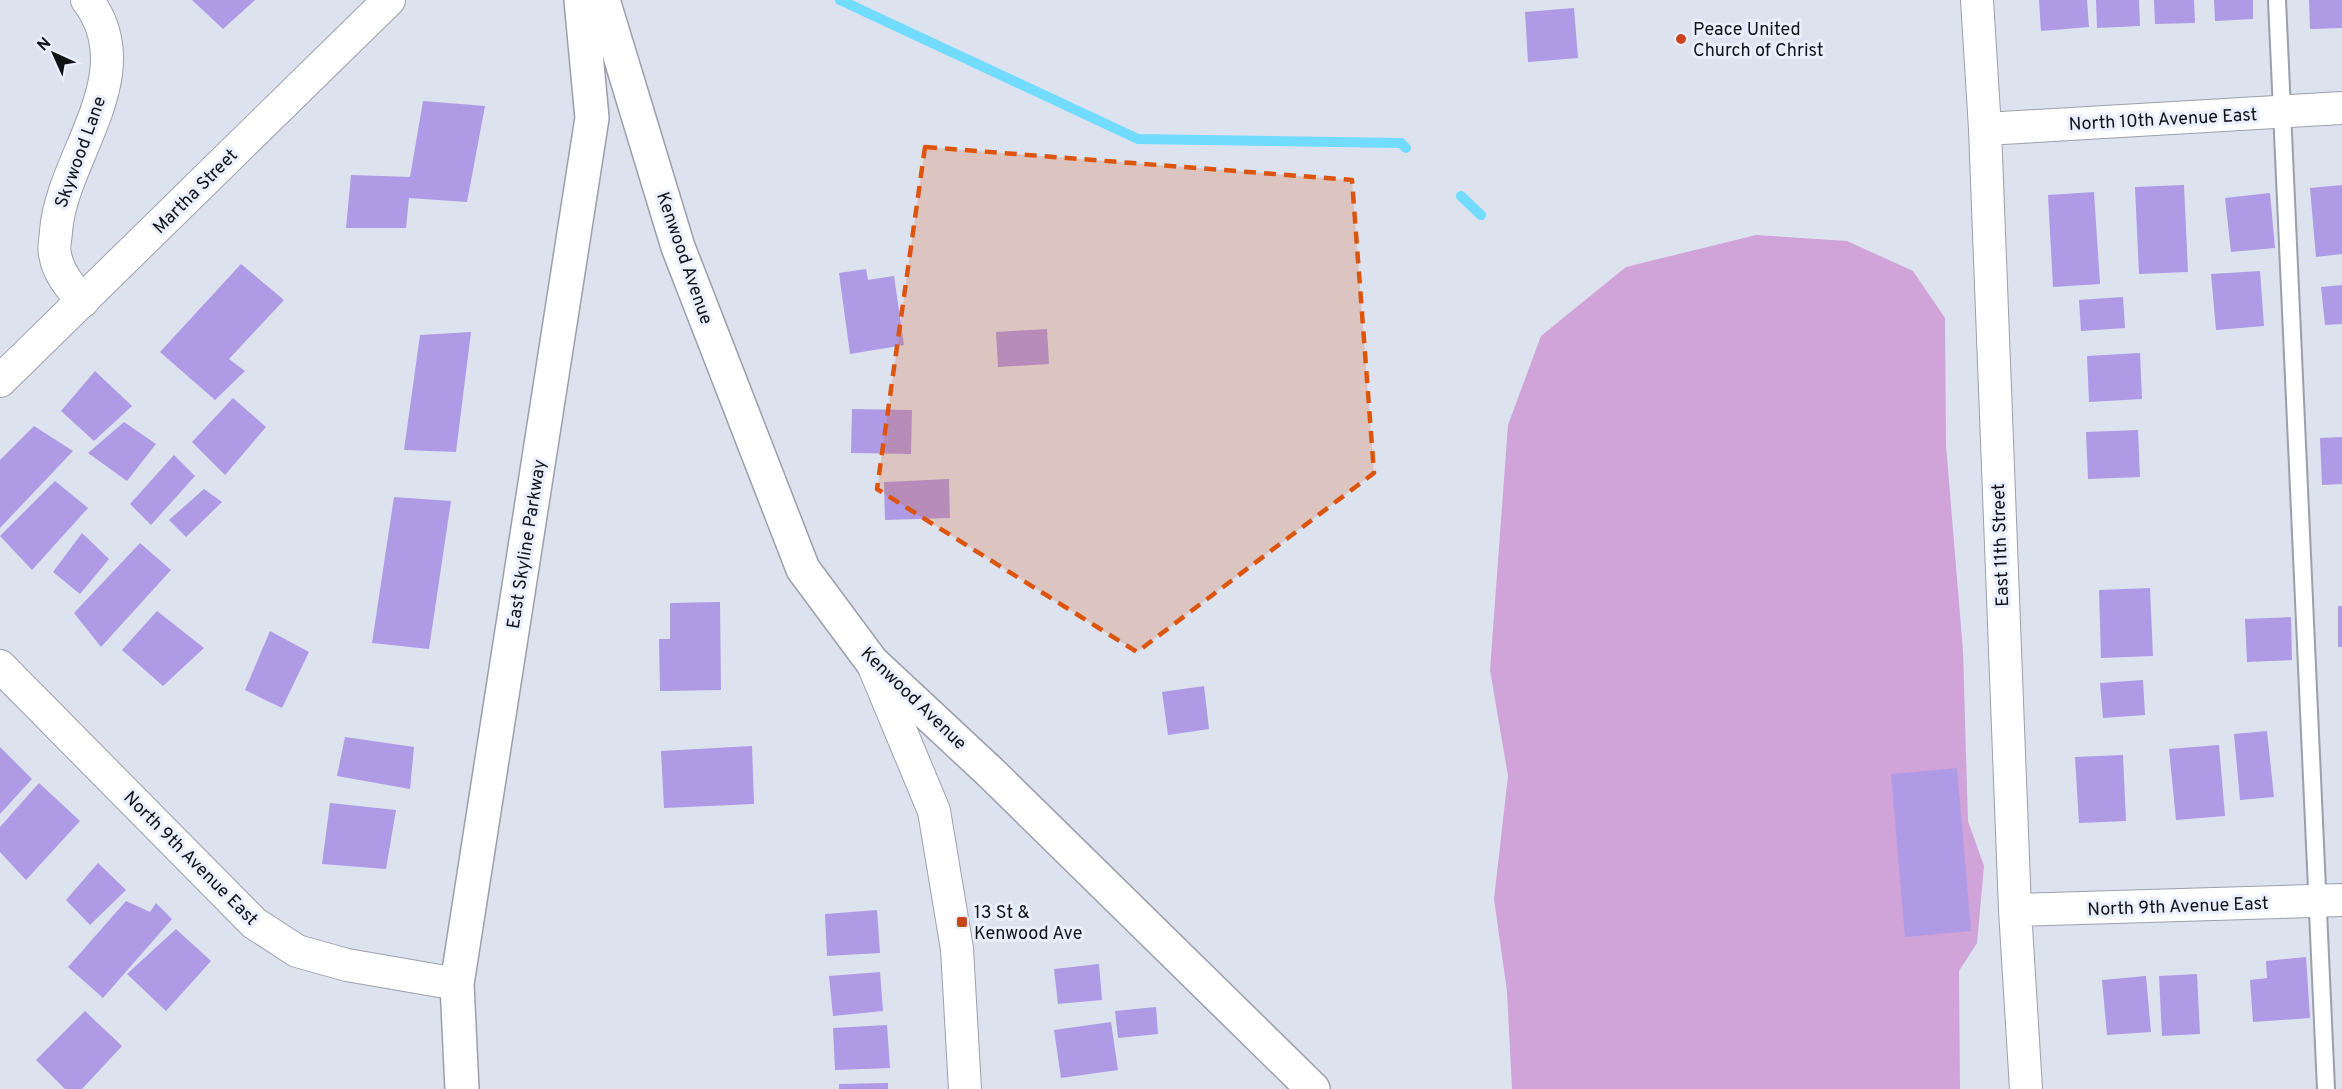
<svg xmlns="http://www.w3.org/2000/svg" width="2342" height="1089" font-family="Overpass,sans-serif">
  <style>
    .green { fill: #d0a3d9 }
    .lines { fill: none; stroke-linecap: round; stroke-linejoin: round }
    .stream { stroke: #71dcfd; stroke-width: 10 }
    .building { fill: #ae9ae5 }
    .service-casing { stroke: #9b9fac; stroke-width: 20 }
    .minor-casing { stroke: #9b9fac; stroke-width: 34 }
    .tertiary-casing { stroke: #9b9fac; stroke-width: 36 }
    .service { stroke: #fff; stroke-width: 16 }
    .minor { stroke: #fff; stroke-width: 32 }
    .tertiary { stroke: #fff; stroke-width: 33 }
    .marked { fill: #dd550c; fill-opacity: 0.2; stroke: #dd550c; stroke-width: 4.5; stroke-dasharray: 12 8; stroke-linejoin: round }
    .poi-dot { fill: #cc441b; stroke: #eaeffd; stroke-width: 2 }
    .labels { text-anchor: middle; stroke-width: 6; stroke-linejoin: round; paint-order: stroke }
    .poi-label { font-size: 18px; fill: #101216; stroke: #eaeffd; text-anchor: start }
    .street-label { font-size: 18px; fill: #101216; stroke: #eaeffd }
  </style>
  <rect width="100%" height="100%" fill="#dde2ef"/>
  <path class="green" d="M1756 235 1847 241 1913 271 1945 318 1946 445 1963 651 1968 821 1984 866 1977 943 1959 971 1960 1089H1512L1507 991 1494 899 1508 776 1490 670 1508 425 1541 336 1626 267Z"/>
  <g class="lines">
    <path class="stream" d="M840 0 1138 139 1401 143 1406 148
      M1461 196 1481 215"/>
  </g>
  <path class="building" d="M192 0H255L223 29Z
    M2039 0H2087L2089 27 2041 31Z
    M2096 0H2139L2140 26 2097 28Z
    M2154 0H2194L2195 23 2155 24Z
    M2214 0H2253V19L2215 21Z
    M2309 0H2342V28L2310 29Z
    M1574 8 1578 58 1528 62 1525 12Z
    M423 101 485 106 467 202 409 198 406 228H346L351 175 410 177Z
    M2184 185 2188 272 2139 274 2135 187Z
    M2342 185V254L2316 257 2310 188Z
    M2094 192 2100 284 2053 287 2048 195Z
    M2270 193 2275 248 2231 252 2225 198Z
    M241 264 284 300 229 359 245 371 215 400 160 352Z
    M866 269 868 280 894 276 904 345 850 354 839 273Z
    M2260 271 2264 326 2216 330 2211 274Z
    M2342 285V324L2325 325 2321 287Z
    M2123 297 2125 328 2081 331 2079 300Z
    M1047 329 1049 364 998 367 996 332Z
    M471 332 456 452 404 450 420 335Z
    M2140 353 2142 399 2089 402 2087 356Z
    M95 371 132 406 94 441 61 411Z
    M233 398 266 427 225 475 192 442Z
    M852 409 912 410 911 454 851 453Z
    M124 422 156 444 127 481 88 453Z
    M34 426 73 451 0 528V460Z
    M2138 430 2140 477 2088 479 2086 432Z
    M2342 437V484L2322 485 2320 438Z
    M174 455 195 476 151 525 130 504Z
    M949 479 950 518 885 520 884 482Z
    M55 481 88 508 32 570 0 536Z
    M204 489 222 502 186 537 169 520Z
    M394 497 451 501 429 649 372 643Z
    M82 533 109 559 80 594 53 572Z
    M140 543 171 570 101 647 74 613Z
    M2150 588 2153 656 2101 658 2099 590Z
    M720 602 721 690 660 691 659 639H670V603Z
    M2338 606H2342V647H2338Z
    M157 611 204 648 163 686 122 650Z
    M2291 617 2292 660 2247 662 2245 619Z
    M270 631 309 652 282 708 245 690Z
    M2143 680 2145 715 2103 718 2100 683Z
    M1204 686 1209 729 1168 735 1162 692Z
    M2267 731 2274 797 2240 800 2234 734Z
    M345 737 414 747 410 789 337 776Z
    M2219 745 2225 816 2176 820 2169 749Z
    M752 746 754 804 664 808 661 751Z
    M0 747 32 779 0 814Z
    M2123 755 2126 821 2079 823 2075 757Z
    M1957 768 1971 931 1905 937 1891 774Z
    M39 783 80 821 26 880 0 852V827Z
    M330 803 396 810 386 869 322 864Z
    M98 863 126 890 90 925 66 900Z
    M126 901 150 912 156 903 172 919 103 998 68 967Z
    M877 910 880 953 827 956 825 914Z
    M176 929 211 961 166 1011 127 974Z
    M2306 957 2310 1018 2253 1022 2250 980 2267 978 2266 961Z
    M1099 964 1102 1000 1058 1004 1054 969Z
    M880 972 883 1011 833 1016 829 976Z
    M2197 974 2200 1034 2162 1036 2159 976Z
    M2146 976 2151 1032 2107 1035 2102 980Z
    M1156 1007 1158 1034 1118 1038 1115 1011Z
    M85 1011 122 1046 82 1089H65L36 1060Z
    M1111 1022 1118 1070 1061 1078 1054 1030Z
    M887 1025 890 1068 835 1070 833 1028Z
    M888 1083V1089H839V1084Z"/>
  <g class="lines">
    <g class="service-casing">
      <path id="service" d="M2277 0 2326 1089"/>
    </g>
    <g class="minor-casing">
      <path id="minor" d="M1977 0 1985 129 2015 910 2026 1089
        M1985 129 2342 108
        M83 301C70 287 58 273 55 254 53 247 56 238 56 231 62 156 144 74 87 0
        M0 381 389 0
        M872 662 934 811 957 949 965 1089
        M0 666 254 923 297 951 347 965 457 984
        M2015 910 2342 900"/>
    </g>
    <g class="tertiary-casing">
      <path id="tertiary" d="M603 0 678 247 803 569 872 662 990 772 1313 1089
        M462 1089 457 984 592 118 581 0"/>
    </g>
    <use href="#service" class="service"/>
    <use href="#minor" class="minor"/>
    <use href="#tertiary" class="tertiary"/>
  </g>
  <path class="marked" d="M925 147 1352 180 1374 473 1137 652 877 489Z"/>
  <g class="poi-dot">
    <circle cx="1681" cy="39" r="6"/>
    <rect x="956" y="916" width="12" height="12" rx="3"/>
  </g>
  <g class="labels">
    <g class="poi-label">
      <text x="1693" y="35">Peace United<tspan x="1693" dy="21">Church of Christ</tspan></text>
      <text x="974" y="918">13 St &amp;<tspan x="974" dy="21">Kenwood Ave</tspan></text>
    </g>
    <g class="street-label">
      <text transform="translate(2163 119) rotate(-3)" y="6">North 10th Avenue East</text>
      <text transform="translate(80 152) rotate(-70)" y="6">Skywood Lane</text>
      <text transform="translate(195 191) rotate(-45)" y="6">Martha Street</text>
      <text transform="translate(685 258) rotate(71)" y="6">Kenwood Avenue</text>
      <text transform="translate(526 544) rotate(-81)" y="6">East Skyline Parkway</text>
      <text transform="translate(2000 545) rotate(-92)" y="6">East 11th Street</text>
      <text transform="translate(914 698) rotate(44)" y="6">Kenwood Avenue</text>
      <text transform="translate(191 858) rotate(45)" y="6">North 9th Avenue East</text>
      <text transform="translate(2178 906) rotate(-2)" y="6">North 9th Avenue East</text>
    </g>
  </g>
  <g transform="translate(54 54) rotate(315)" stroke="#eaeffd" stroke-width="4.5" paint-order="stroke">
  <path d="M0-4.5L10 22L0 15L-10 22Z" fill="#101216"/>
  <text y="-9" font-size="16" font-weight="bold" text-anchor="middle" fill="#101216">N</text>
  </g>
</svg>
